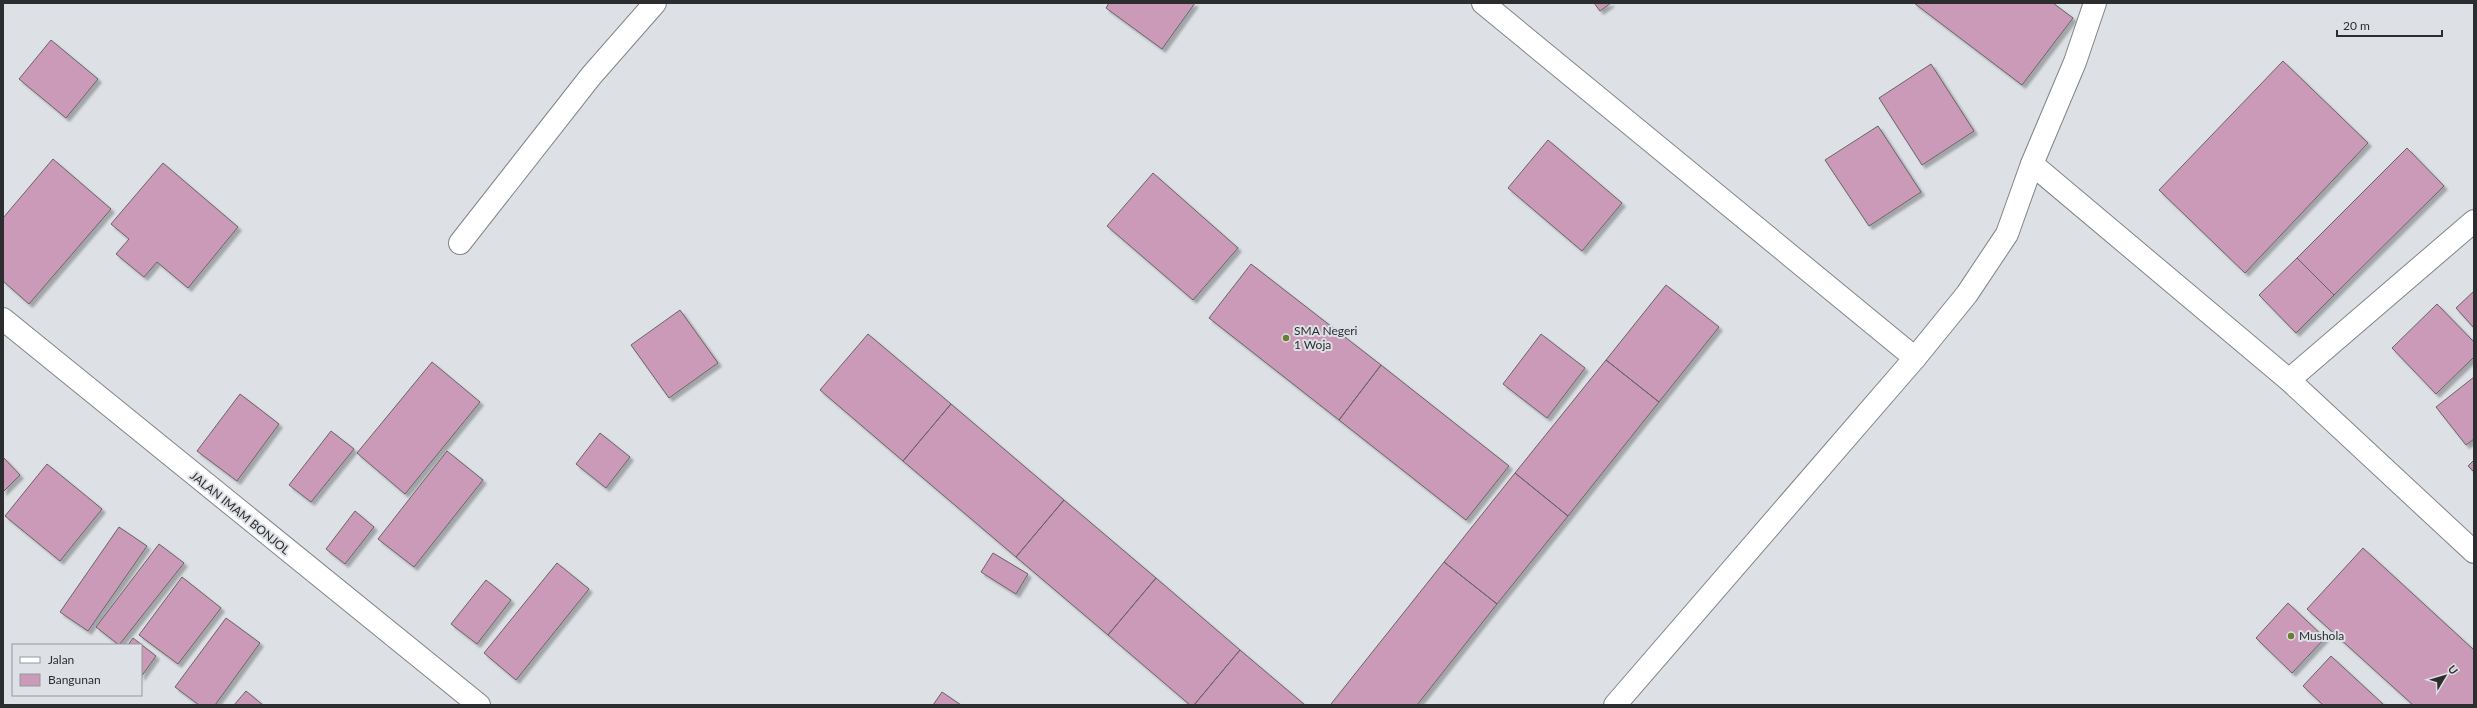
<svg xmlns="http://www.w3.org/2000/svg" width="2477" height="708" font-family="Lato,sans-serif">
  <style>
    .building { fill: #cb9ab8; stroke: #686466; filter: url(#shadow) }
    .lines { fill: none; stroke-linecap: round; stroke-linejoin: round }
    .minor-casing { stroke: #828488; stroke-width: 24 }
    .tertiary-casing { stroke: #828488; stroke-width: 24 }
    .trunk-casing { stroke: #828488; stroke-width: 24 }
    .minor { stroke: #fff; stroke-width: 22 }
    .tertiary { stroke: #fff; stroke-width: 22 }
    .trunk { stroke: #fff; stroke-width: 22 }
    .poi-dot { fill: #697e2f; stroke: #dde0e4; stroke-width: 1.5 }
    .labels { text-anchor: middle; stroke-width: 4; stroke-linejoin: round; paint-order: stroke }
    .poi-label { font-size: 12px; fill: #2c2d2e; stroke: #dde0e4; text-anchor: start }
    .street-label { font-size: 12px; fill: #2c2d2e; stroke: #dde0e4 }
  </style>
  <defs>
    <filter id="shadow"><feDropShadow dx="3.5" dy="3.5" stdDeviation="1" flood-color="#0004"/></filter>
  </defs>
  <rect width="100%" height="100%" fill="#dde0e4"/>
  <path class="building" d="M1109 3H1195L1162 49 1106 8Z
    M1594 3H1611L1600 11Z
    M1914 3H2053L2073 18 2022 85Z
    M51 40 98 79 66 118 19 79Z
    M2283 61 2368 143 2245 273 2159 190Z
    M1931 64 1974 131 1922 165 1879 98Z
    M1878 126 1921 192 1869 226 1825 160Z
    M1548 140 1622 203 1582 251 1508 188Z
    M2407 148 2444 186 2334 295 2297 258Z
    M53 159 111 209 29 304 3 281V218Z
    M163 163 238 227 188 288 157 262 144 277 116 254 129 239 111 224Z
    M1153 173 1238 248 1193 300 1107 226Z
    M2297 258 2334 295 2296 333 2259 295Z
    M1251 264 1381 365 1339 420 1209 318Z
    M1666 285 1719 327 1659 402 1606 360Z
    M2474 291V328L2456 308Z
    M2437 304 2474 342V357L2436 394 2392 348Z
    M680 310 718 363 669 398 631 345Z
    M868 334 951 404 903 461 820 390Z
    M1541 334 1585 368 1547 418 1503 384Z
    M1606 360 1659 402 1568 516 1515 473Z
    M432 362 480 402 405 494 357 453Z
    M1381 365 1509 466 1466 520 1339 420Z
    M2474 377V439L2466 445 2436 407Z
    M240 394 279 424 237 481 197 451Z
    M951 404 1064 500 1016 557 903 461Z
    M331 431 354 449 311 502 289 485Z
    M600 433 630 457 606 488 576 464Z
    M447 451 483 480 414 567 378 539Z
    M3 457 20 475 3 492Z
    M2474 460V472L2468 466Z
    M47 464 102 509 60 561 5 516Z
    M1515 473 1568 516 1497 604 1444 562Z
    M1064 500 1156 578 1108 635 1016 557Z
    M355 511 374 527 345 564 326 549Z
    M119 527 147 546 88 631 60 612Z
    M159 544 184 563 119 645 96 627Z
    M2363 548 2474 650V705H2413L2307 609Z
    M993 553 1028 574 1016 594 981 572Z
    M1444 562 1497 604 1417 705H1333L1331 704Z
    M557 563 589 589 516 680 484 653Z
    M182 577 221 608 178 664 139 635Z
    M1156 578 1240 650 1194 705H1190L1108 635Z
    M486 580 511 600 477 644 451 624Z
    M2288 603 2325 638 2292 673 2256 638Z
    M226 618 260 643 215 705H199L175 687Z
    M133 638 156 656 141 677V645H128Z
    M1240 650 1305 705H1194Z
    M2331 656 2384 705H2323L2303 686Z
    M246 691 263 705H234Z
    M942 692 961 705H933Z"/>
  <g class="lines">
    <g class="minor-casing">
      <path id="minor" d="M1483 3 1915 358
        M2032 164 2289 380 2474 552
        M460 243 591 76 655 3
        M2289 380 2474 221"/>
    </g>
    <g class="tertiary-casing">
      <path id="tertiary" d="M1615 705 1915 358 1967 294 2007 234 2032 164 2075 62 2095 3"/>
    </g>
    <g class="trunk-casing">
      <path id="trunk" d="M3 319 479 705"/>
    </g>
    <use href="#minor" class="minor"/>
    <use href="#tertiary" class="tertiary"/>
    <use href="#trunk" class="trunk"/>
  </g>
  <g class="poi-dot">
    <circle cx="1286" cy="338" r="4"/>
    <circle cx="2291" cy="636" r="4"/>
  </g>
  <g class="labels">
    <g class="poi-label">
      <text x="1294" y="335">SMA Negeri<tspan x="1294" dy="14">1 Woja</tspan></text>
      <text x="2299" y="640">Mushola</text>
    </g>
    <g class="street-label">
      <text transform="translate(240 513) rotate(39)" y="4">JALAN IMAM BONJOL</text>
    </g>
  </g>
  <rect width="2477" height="708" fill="none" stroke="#2c2d2e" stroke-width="8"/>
  <rect x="12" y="644" width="130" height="52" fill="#dde0e4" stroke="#96989b"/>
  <rect x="20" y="657" width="20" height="6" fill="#ffffff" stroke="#96989b"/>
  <text x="48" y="664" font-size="12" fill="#2c2d2e">Jalan</text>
  <rect x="20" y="674" width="20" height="12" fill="#cb9ab8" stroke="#96989b"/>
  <text x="48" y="684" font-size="12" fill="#2c2d2e">Bangunan</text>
  <g transform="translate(2445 676) rotate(52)" stroke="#dde0e4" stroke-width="3" paint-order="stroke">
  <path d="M0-3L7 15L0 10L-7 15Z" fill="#2c2d2e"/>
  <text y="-6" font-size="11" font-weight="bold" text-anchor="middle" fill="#2c2d2e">U</text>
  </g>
  <path d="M2337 30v6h105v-6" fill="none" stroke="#2c2d2e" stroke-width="2"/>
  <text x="2343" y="30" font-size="12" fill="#2c2d2e" stroke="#dde0e4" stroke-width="3" paint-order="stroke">20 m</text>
</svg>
